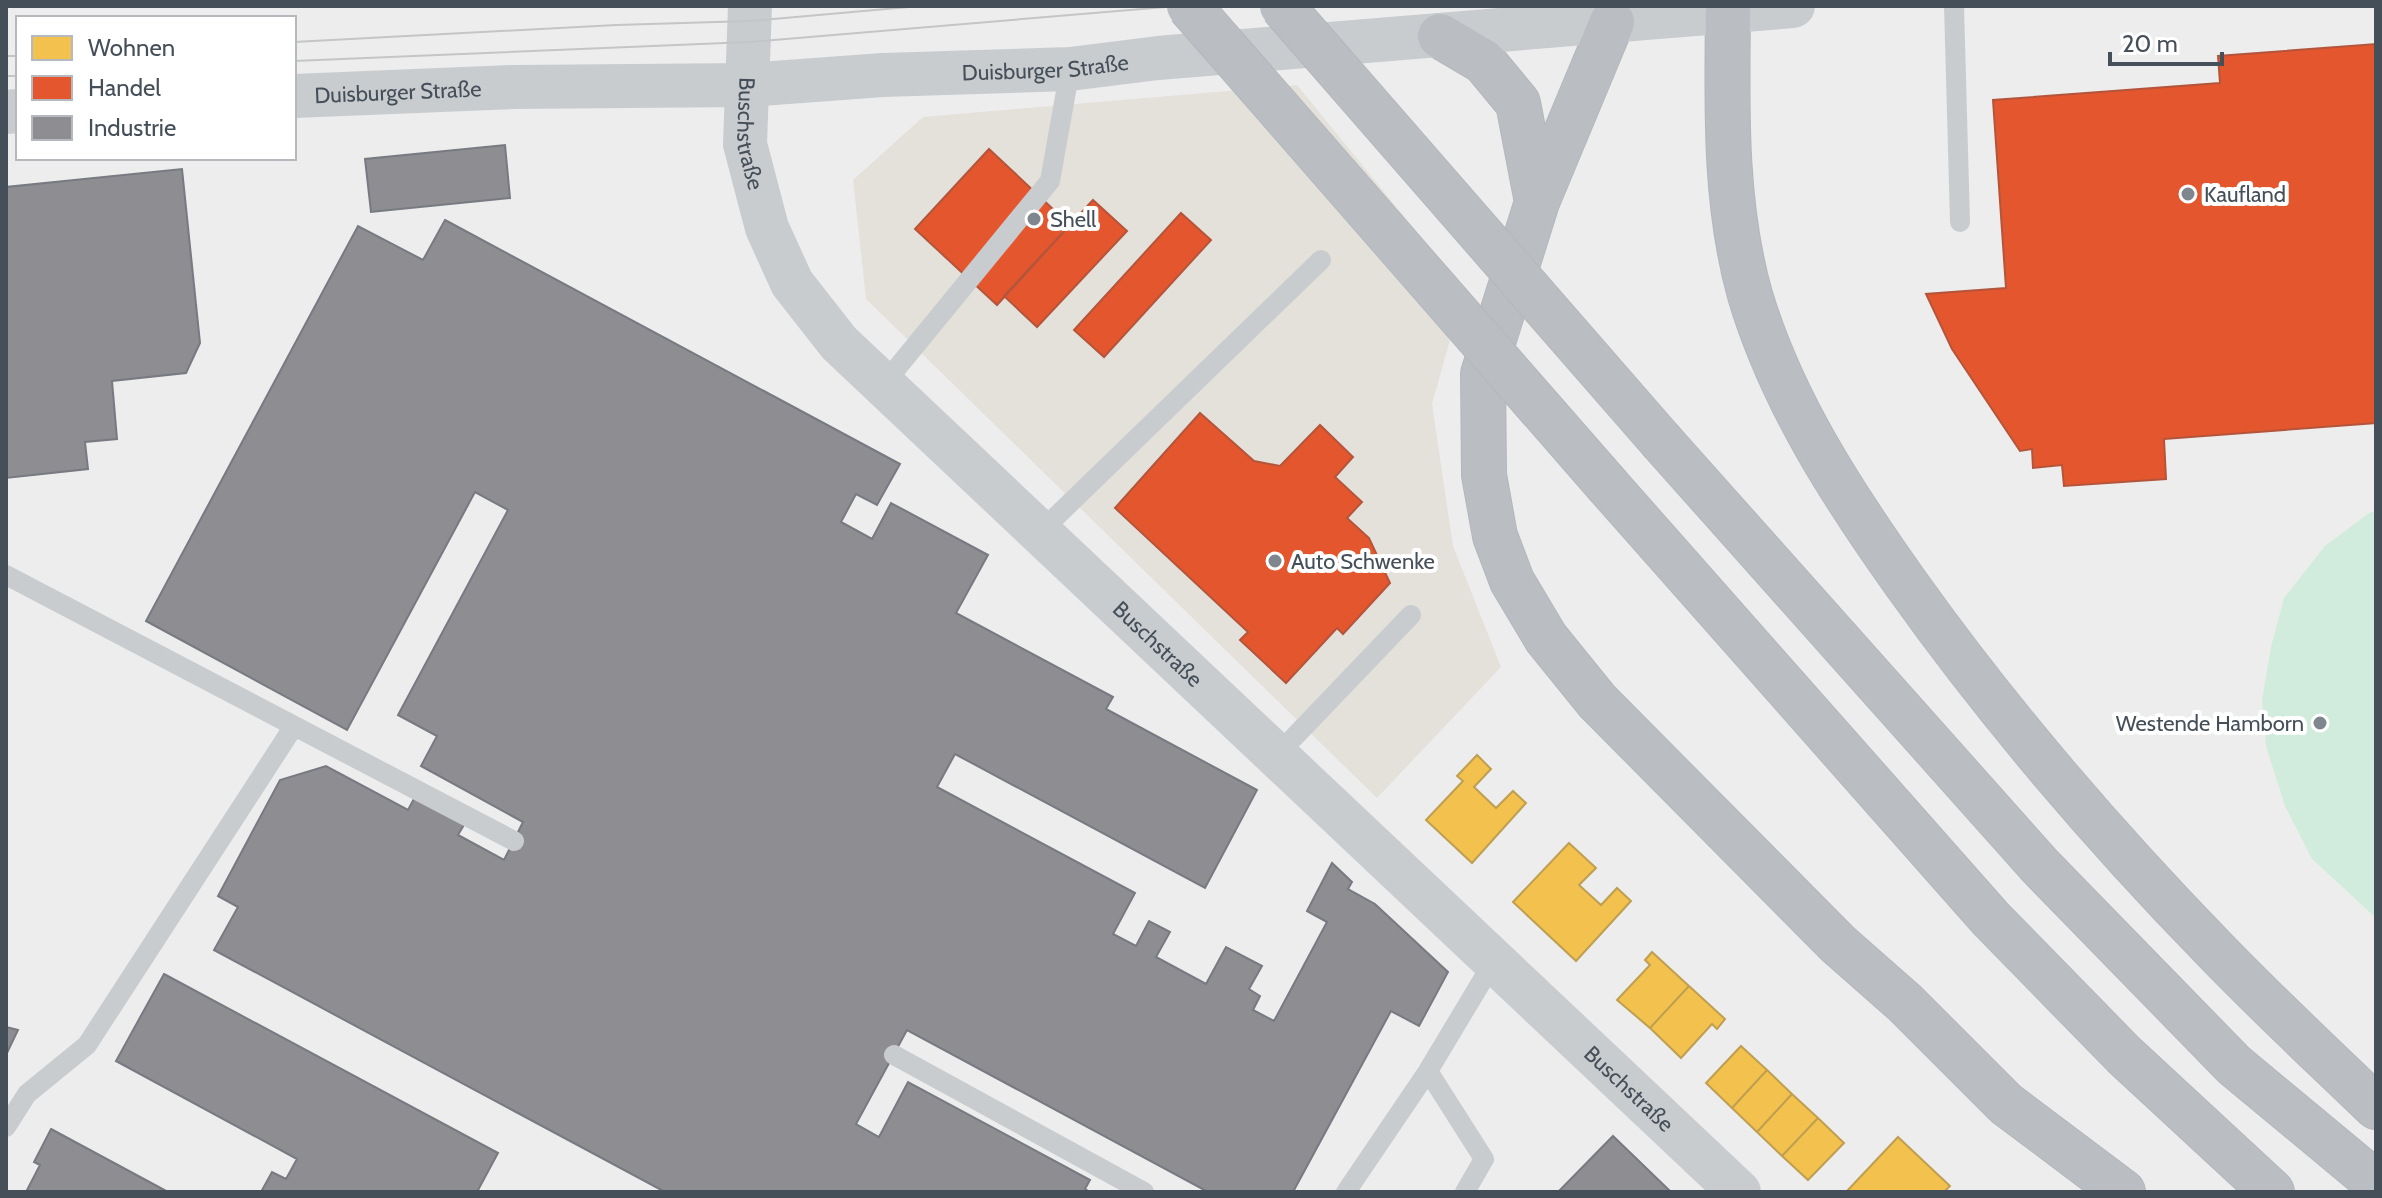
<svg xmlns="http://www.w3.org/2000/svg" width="2382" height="1198" font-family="Cabin,sans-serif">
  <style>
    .commercial { fill: #e3e1da }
    .green { fill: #d1ecdc }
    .homes { fill: #f2c14e; stroke: #be9f51; stroke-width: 2 }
    .shops { fill: #e4572e; stroke: #b4553b; stroke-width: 2 }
    .industry { fill: #8d8d92; stroke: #777a81; stroke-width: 2 }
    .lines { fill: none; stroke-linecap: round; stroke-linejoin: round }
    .highway-casing { stroke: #b3b7bc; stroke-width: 46 }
    .lane { stroke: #c9ccce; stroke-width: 20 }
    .secondary { stroke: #c9cccf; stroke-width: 44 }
    .highway { stroke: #babec3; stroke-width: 44 }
    .tram { stroke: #c3c5c7; stroke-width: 2 }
    .highway-bridge-casing { stroke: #b3b7bc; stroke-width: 46; stroke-linecap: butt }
    .highway-bridge { stroke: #babec3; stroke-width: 44 }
    .poi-dot { fill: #80868d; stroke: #fff; stroke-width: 3 }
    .labels { text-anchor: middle; stroke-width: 8; stroke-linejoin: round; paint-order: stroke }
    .street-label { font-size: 22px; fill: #454f59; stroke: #fff }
    .poi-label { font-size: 22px; fill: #454f59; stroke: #fff; text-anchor: start }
  </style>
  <rect width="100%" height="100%" fill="#eeeded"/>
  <path class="commercial" d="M1297 85 1464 290 1432 404 1453 546 1501 667 1377 798 866 299 853 180 923 117Z"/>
  <path class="green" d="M2376 510V918L2312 859 2285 806 2266 746 2262 700 2271 647 2284 598 2325 546 2369 513Z"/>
  <path class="homes" d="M1477 755 1491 769 1474 787 1496 808 1513 791 1526 803 1472 863 1426 820 1463 781 1457 776Z
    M1569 843 1596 868 1579 885 1601 905 1617 888 1631 901 1576 961 1513 902Z
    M1652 952 1689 986 1650 1028 1617 1000 1650 965 1645 960Z
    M1689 986 1725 1019 1717 1029 1712 1024 1681 1058 1650 1028Z
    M1741 1046 1767 1070 1732 1108 1706 1083Z
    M1767 1070 1792 1094 1757 1132 1732 1108Z
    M1792 1094 1818 1118 1782 1156 1757 1132Z
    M1818 1118 1844 1143 1808 1180 1782 1156Z
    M1898 1137 1950 1186 1944 1192H1846Z"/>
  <path class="shops" d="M2376 44V423L2164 439 2166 479 2064 486 2062 465 2033 468 2032 449 2020 451 1952 349 1926 294 2006 288 1993 100 2220 83 2218 56Z
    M989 149 1070 225 997 305 915 229Z
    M1093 200 1127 231 1037 327 1004 296Z
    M1181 213 1211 240 1104 357 1074 330Z
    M1200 413 1254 461 1280 466 1320 425 1353 457 1335 477 1362 502 1347 518 1369 538 1390 583 1343 634 1337 628 1286 683 1240 640 1248 632 1115 508Z"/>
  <path class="industry" d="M505 145 510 198 371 212 365 159Z
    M182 169 200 343 186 373 112 381 117 439 85 442 88 469 6 478V187Z
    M445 220 900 464 877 505 856 494 841 522 872 539 891 503 988 555 956 613 1113 697 1106 709 1257 790 1205 888 955 754 937 787 1135 893 1113 934 1136 946 1149 921 1170 932 1156 957 1206 984 1226 947 1262 966 1249 989 1260 996 1253 1010 1274 1021 1327 922 1307 911 1332 863 1352 882 1348 889 1375 904 1448 972 1419 1026 1391 1011 1293 1192H1208L907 1030 856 1124 879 1137 908 1082 1090 1180 1085 1189 1090 1192H665L214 950 238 907 218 896 280 780 326 766 408 810 418 791 468 818 458 835 504 860 523 822 421 766 437 736 398 715 508 510 475 492 347 730 146 621 358 226 423 260Z
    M164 974 498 1153 477 1192H261L272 1172 286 1179 297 1159 116 1061Z
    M6 1027 18 1030 6 1055Z
    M51 1129 168 1192H26L40 1165 34 1162Z
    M1613 1136 1671 1192H1558Z"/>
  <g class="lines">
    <g class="highway-casing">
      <path id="highway" d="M1728 11C1727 105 1724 203 1750 295 1782 402 1843 495 1907 585 1999 714 2104 836 2215 950 2267 1004 2322 1055 2376 1107
        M1612 22 1537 202 1483 374 1484 475 1495 536 1512 581 1546 638 1597 701 1838 944 1905 1003 2006 1104 2123 1192
        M1440 36 1484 62 1518 103 1537 202
        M1662 442 2040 866 2234 1065 2376 1183
        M1609 487 1991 919 2124 1055 2272 1192"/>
    </g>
    <path class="lane" d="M1954 6 1960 222
      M883 385 1050 181 1070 69
      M1039 533 1321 260
      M6 575 514 841
      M1276 756 1411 615
      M894 1055 1144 1192
      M6 1127 27 1094 87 1045 294 726
      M1346 1192 1428 1071
      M1465 1192 1484 1159 1428 1071 1494 961"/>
    <g class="secondary">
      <path id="s1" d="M750 6 745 144 767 228 792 283 839 343 1739 1192"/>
      <path id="s2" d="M294 96 513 87 747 85 883 75 1070 69 1158 58 1793 6"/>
      <path d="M6 112 18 111"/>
    </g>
    <use href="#highway" class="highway"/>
    <path class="tram" d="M294 42 616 25 750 21 920 6
      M6 56H18
      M294 61 749 42 1178 6
      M6 76H18"/>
    <g class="highway-bridge-casing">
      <path id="highway-bridge" d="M1189 6 1609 487
        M1282 6 1662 442"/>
    </g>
    <use href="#highway-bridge" class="highway-bridge"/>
  </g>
  <g class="poi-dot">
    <circle cx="2188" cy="194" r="8"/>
    <circle cx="1034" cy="219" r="8"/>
    <circle cx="1275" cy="561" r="8"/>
    <circle cx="2320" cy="723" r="8"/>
  </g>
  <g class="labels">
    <g class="street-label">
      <text dy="8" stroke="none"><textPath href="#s2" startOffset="752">Duisburger Straße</textPath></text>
      <text dy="8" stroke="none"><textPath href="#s2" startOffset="104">Duisburger Straße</textPath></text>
      <text dy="8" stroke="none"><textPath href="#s1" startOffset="128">Buschstraße</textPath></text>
      <text dy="8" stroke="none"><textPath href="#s1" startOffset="800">Buschstraße</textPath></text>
      <text dy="8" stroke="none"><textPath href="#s1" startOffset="1448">Buschstraße</textPath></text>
    </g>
    <g class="poi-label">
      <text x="2204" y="202">Kaufland</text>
      <text x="1050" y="227">Shell</text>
      <text x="1291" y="569">Auto Schwenke</text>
      <text x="2304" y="731" text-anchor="end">Westende Hamborn</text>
    </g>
  </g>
  <rect width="2382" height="1198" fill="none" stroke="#454f59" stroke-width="16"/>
  <rect x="16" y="16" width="280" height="144" fill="#ffffff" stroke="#b5b9bd" stroke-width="2"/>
  <rect x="32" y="36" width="40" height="24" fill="#f2c14e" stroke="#b5b9bd" stroke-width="2"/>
  <text x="88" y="56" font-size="24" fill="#454f59">Wohnen</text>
  <rect x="32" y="76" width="40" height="24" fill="#e4572e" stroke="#b5b9bd" stroke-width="2"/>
  <text x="88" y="96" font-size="24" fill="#454f59">Handel</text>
  <rect x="32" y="116" width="40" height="24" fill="#8d8d92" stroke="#b5b9bd" stroke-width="2"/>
  <text x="88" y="136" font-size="24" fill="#454f59">Industrie</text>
  <path d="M2110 52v12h112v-12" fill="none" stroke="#454f59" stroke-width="4"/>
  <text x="2122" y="52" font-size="24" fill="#454f59" stroke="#ffffff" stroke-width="6" paint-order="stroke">20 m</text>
</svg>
